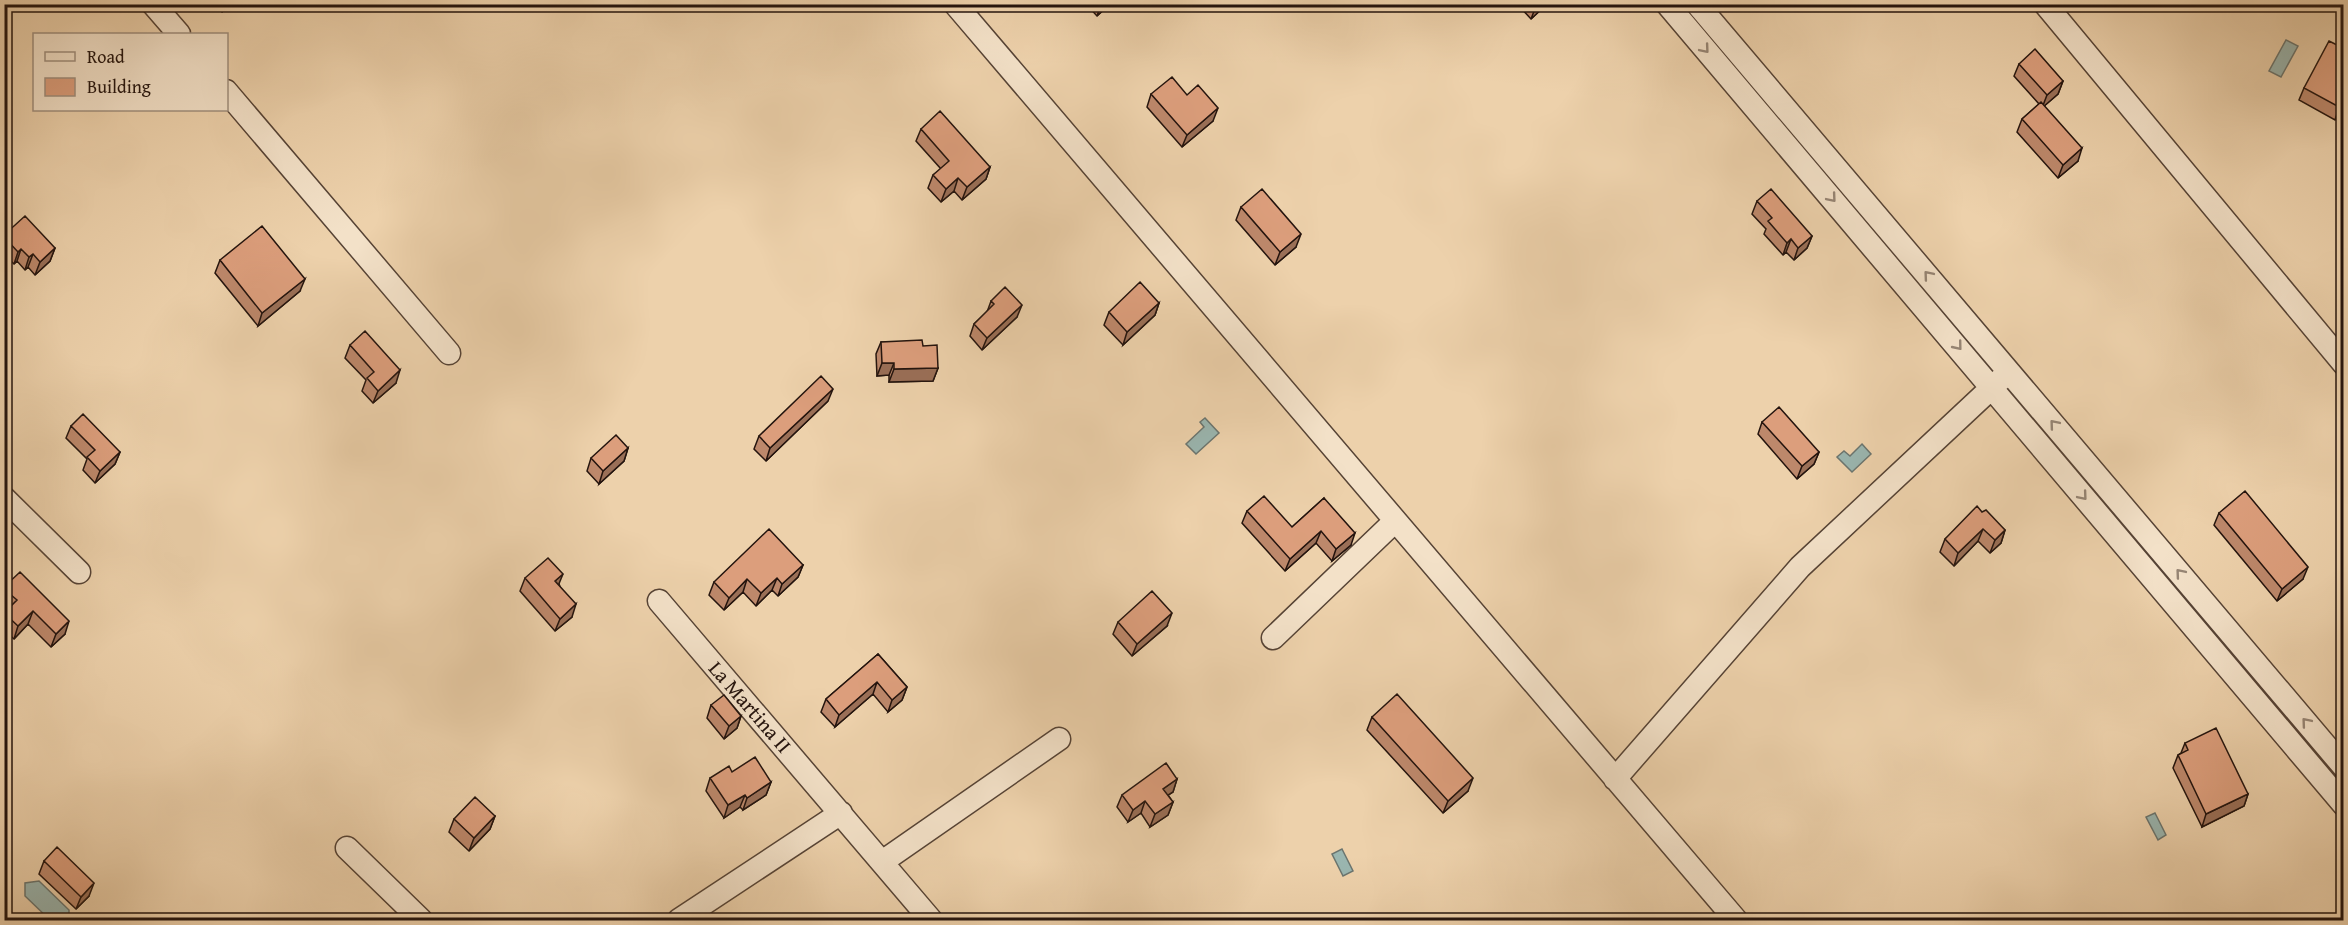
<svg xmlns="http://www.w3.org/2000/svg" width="2348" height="925" font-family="'Gentium Book Plus',serif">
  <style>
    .water { fill: #9ab6b0; stroke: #6b756f; stroke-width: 1.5 }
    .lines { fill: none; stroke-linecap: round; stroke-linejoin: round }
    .street-casing { stroke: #564335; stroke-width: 25 }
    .street { stroke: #f3e1c8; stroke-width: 22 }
    .wall { fill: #bd886b; stroke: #24140e; stroke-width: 1.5 }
    .shaded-wall { fill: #9a6f57; stroke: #24140e; stroke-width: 1.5 }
    .building { fill: #dc9e7c; stroke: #24140e; stroke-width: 1.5 }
    .oneway { stroke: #968574 }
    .labels { text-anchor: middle; stroke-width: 6; stroke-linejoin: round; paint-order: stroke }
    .street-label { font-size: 21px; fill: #24140e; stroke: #f3e1c8 }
  </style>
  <rect width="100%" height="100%" fill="#edd1ab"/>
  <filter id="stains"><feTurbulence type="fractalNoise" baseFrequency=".00333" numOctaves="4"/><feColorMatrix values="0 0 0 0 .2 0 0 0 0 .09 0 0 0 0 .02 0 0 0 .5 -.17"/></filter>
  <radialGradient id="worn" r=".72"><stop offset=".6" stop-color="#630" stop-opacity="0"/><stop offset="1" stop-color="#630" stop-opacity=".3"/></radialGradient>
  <path class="water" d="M2286 40 2298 46 2281 77 2269 71Z
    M1205 418 1219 433 1196 454 1186 444 1204 427 1200 422Z
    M1862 444 1871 454 1852 472 1837 457 1844 451 1850 456Z
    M2155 813 2166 835 2158 840 2146 817Z
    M1342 849 1353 871 1343 876 1332 854Z
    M39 881 69 910V920H50L25 896V883Z"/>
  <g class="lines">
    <g class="street-casing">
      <path id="street" d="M153 4 179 34
        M955 4 1736 920
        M1667 4 2344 805
        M1697 4 2344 767
        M2045 4 2344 364
        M226 91 449 353
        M4 498 79 572
        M659 601 931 920
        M1273 638 1394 522
        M1615 779 1800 567 2001 379
        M347 848 421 920
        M882 862 1059 739
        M679 920 841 813"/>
    </g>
    <use href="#street" class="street"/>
  </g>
  <path class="wall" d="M215 4H230L222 12Z
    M1086 4H1110L1097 16Z
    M1513 4H1547L1531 19 1518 5 1515 7Z
    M2343 47V108L2342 107 2335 120 2299 100 2304 88Z
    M2019 64 2063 81 2058 94 2044 106 2078 161 2058 178 2017 132 2022 119 2039 104 2014 76Z
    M1151 94 1187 95 1213 121 1182 147 1147 107Z
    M921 129 990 167 986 179 962 200 954 191 941 202 928 188 933 175 941 169 916 141Z
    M1757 201 1812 236 1807 248 1794 260 1786 252 1783 255 1764 234 1766 229 1752 214Z
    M1241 207 1296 247 1275 265 1236 220Z
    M4 235 55 248 50 261 35 275 28 267 25 270 17 261 14 264 4 254Z
    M220 260 300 291 258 326 215 273Z
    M991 301 1017 317 982 350 970 336 974 324 987 312Z
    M1159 303 1155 315 1123 345 1104 325 1109 312Z
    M881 342 923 346 938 368 933 381 889 382V375L877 376 876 354Z
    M350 345 396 383 373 403 362 391 366 380 345 358Z
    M828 401 766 461 754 449 759 436Z
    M1762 422 1819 452 1814 464 1797 479 1758 434Z
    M71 426 120 452 115 464 95 483 83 470 87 459 66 438Z
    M628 448 624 461 599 484 587 471 591 458Z
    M1324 498 1351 545 1332 561 1316 543 1285 571 1242 523 1247 511 1292 527Z
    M1982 512 2005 530 2001 543 1990 553 1978 541 1954 566 1940 552 1945 539Z
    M2219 513 2303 579 2277 601 2214 525Z
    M803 565 798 577 778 596 772 590 756 606 743 592 724 610 709 595 714 582Z
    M525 578 559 584 572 617 555 631 520 591Z
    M4 587 65 634 51 647 28 624 14 639 4 630V612L8 609 4 606Z
    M1118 622 1167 626 1132 656 1113 634Z
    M878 654 907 687 902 700 888 712 873 694 835 727 821 712 826 699Z
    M711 705 741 716 737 728 724 739 707 718Z
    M1372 717 1468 791 1443 813 1367 730Z
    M2185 743 2248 794 2244 806 2202 827 2173 768 2178 755 2181 753Z
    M732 772 771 782 766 795 743 810 740 807 724 818 706 791 710 778Z
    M1177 779 1173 792 1168 795 1173 802 1168 815 1150 827 1141 813 1128 822 1117 807 1122 795Z
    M495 816 490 829 469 851 449 832 454 819Z
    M44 861 89 896 76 909 39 874Z"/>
  <path class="shaded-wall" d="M225 4H230L222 12Z
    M1101 4H1110L1097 16Z
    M1537 4H1547L1531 19 1536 6Z
    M2063 81 2058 94 2042 108 2047 95Z
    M2343 100 2342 107 2335 120 2339 107Z
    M1218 108 1213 121 1182 147 1187 135Z
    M2082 148 2078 161 2058 178 2063 165Z
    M990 167 986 179 962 200 967 187Z
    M958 178 954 191 941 202 946 189Z
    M1301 234 1296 247 1275 265 1280 252Z
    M1812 236 1807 248 1794 260 1798 248Z
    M1791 239 1786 252 1783 255 1787 243Z
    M55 248 50 261 35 275 40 262Z
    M21 249 17 261 14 264 18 252Z
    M33 254 28 267 25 270 29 257Z
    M305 279 300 291 258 326 262 313Z
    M1159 303 1155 315 1123 345 1127 332Z
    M1022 305 1017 317 982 350 987 338Z
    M882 363H894L889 375 877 376Z
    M938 368 933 381 889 382 894 369Z
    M400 370 396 383 373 403 378 391Z
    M833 389 828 401 766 461 770 448Z
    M628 448 624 461 599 484 603 471Z
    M120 452 115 464 95 483 100 471Z
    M1819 452 1814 464 1797 479 1802 466Z
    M1983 529 1978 541 1954 566 1958 553Z
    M2005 530 2001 543 1990 553 1995 540Z
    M1321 531 1316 543 1285 571 1290 559Z
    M1355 533 1351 545 1332 561 1336 549Z
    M803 565 798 577 778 596 782 584Z
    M2308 567 2303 579 2277 601 2282 589Z
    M563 574 558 586 555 581Z
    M777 578 772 590 756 606 761 593Z
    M747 579 743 592 724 610 729 598Z
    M576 604 572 617 555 631 560 619Z
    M33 611 28 624 14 639 18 626Z
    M1172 613 1167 626 1132 656 1137 644Z
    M69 621 65 634 51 647 56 634Z
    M877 682 873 694 835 727 839 715Z
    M907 687 902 700 888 712 892 700Z
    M741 716 737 728 724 739 729 726Z
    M1473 778 1468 791 1443 813 1448 801Z
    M1177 779 1173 792 1159 801 1163 789Z
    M771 782 766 795 743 810 747 798Z
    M2248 794 2244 806 2202 827 2206 814Z
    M745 795 740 807 724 818 728 805Z
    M1145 801 1141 813 1128 822 1133 810Z
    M1173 802 1168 815 1150 827 1155 814Z
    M495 816 490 829 469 851 474 838Z
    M94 883 89 896 76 909 81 897Z"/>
  <path class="building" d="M2329 41 2343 48V47V100L2339 107 2304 88Z
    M2035 49 2063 81 2047 95 2019 64Z
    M1172 77 1187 95 1198 85 1218 108 1187 135 1151 94Z
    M2041 102 2082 148 2063 165 2022 119Z
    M940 111 990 167 967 187 958 178 946 189 933 175 949 161 921 129Z
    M1262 189 1301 234 1280 252 1241 207Z
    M1771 189 1812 236 1798 248 1791 239 1787 243 1768 221 1772 218 1757 201Z
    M25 216 55 248 40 262 33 254 29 257 21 249 18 252 4 237V235Z
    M262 226 305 279 262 313 220 260Z
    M1140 282 1159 303 1127 332 1109 312Z
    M1005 287 1022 305 987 338 974 324 994 304 991 301Z
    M365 331 400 370 378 391 367 378 374 372 350 345Z
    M922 340 923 346 937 345 938 368 894 369V363H882L881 342Z
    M821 376 833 389 770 448 759 436Z
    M1779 407 1819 452 1802 466 1762 422Z
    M83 414 120 452 100 471 87 457 95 450 71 426Z
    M616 435 628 448 603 471 591 458Z
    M2245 491 2308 567 2282 589 2219 513Z
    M1264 496 1292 527 1324 498 1355 533 1336 549 1321 531 1290 559 1247 511Z
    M1977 506 1982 512 1986 510 2005 530 1995 540 1983 529 1958 553 1945 539Z
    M769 529 803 565 782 584 777 578 761 593 747 579 729 598 714 582Z
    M548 558 563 574 555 581 576 604 560 619 525 578Z
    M20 572 69 621 56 634 33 611 18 626 4 613 17 600 4 589V587Z
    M1152 591 1172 613 1137 644 1118 622Z
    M878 654 907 687 892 700 877 682 839 715 826 699Z
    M1397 694 1473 778 1448 801 1372 717Z
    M724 695 741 716 729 726 711 705Z
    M2216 728 2248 794 2206 814 2178 755 2188 750 2185 743Z
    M755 757 771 782 747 798 745 795 728 805 710 778 729 766 732 772Z
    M1166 763 1177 779 1163 789 1173 802 1155 814 1145 801 1133 810 1122 795Z
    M475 797 495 816 474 838 454 819Z
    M57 847 94 883 81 897 44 861Z
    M805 914 810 921H796Z"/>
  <defs><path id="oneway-chevron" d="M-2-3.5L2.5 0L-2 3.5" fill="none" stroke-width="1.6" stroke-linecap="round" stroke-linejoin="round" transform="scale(1.5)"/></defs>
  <g class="oneway">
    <use href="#oneway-chevron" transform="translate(1705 49) rotate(50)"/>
    <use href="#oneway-chevron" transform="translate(1832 198) rotate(50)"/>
    <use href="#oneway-chevron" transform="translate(1928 275) rotate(-130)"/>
    <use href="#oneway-chevron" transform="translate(1958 346) rotate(51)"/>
    <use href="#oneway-chevron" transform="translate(2054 424) rotate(-130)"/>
    <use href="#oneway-chevron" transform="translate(2083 496) rotate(50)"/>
    <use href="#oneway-chevron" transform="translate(2180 573) rotate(-130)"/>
    <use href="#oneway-chevron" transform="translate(2306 722) rotate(-130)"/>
  </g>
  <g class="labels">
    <g class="street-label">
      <text transform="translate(750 707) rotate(49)" y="7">La Martina II</text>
    </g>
  </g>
  <rect width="2348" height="925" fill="none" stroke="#edd1ab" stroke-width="24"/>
  <rect x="6" y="6" width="2336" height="913" fill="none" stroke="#24140e" stroke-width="3"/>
  <rect x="12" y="12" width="2324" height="901" fill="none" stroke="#24140e" stroke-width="1.5"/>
  <rect x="33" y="33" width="195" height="78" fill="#f3e1c8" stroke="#a08f7e" stroke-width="1.5"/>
  <rect x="45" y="52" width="30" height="9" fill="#f3e1c8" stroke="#a08f7e" stroke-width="1.5"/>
  <text x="87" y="63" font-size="18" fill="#24140e">Road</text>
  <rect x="45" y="78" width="30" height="18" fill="#dc9e7c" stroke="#a08f7e" stroke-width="1.5"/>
  <text x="87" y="93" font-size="18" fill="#24140e">Building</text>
  <rect width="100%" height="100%" filter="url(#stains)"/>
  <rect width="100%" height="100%" fill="url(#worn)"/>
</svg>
